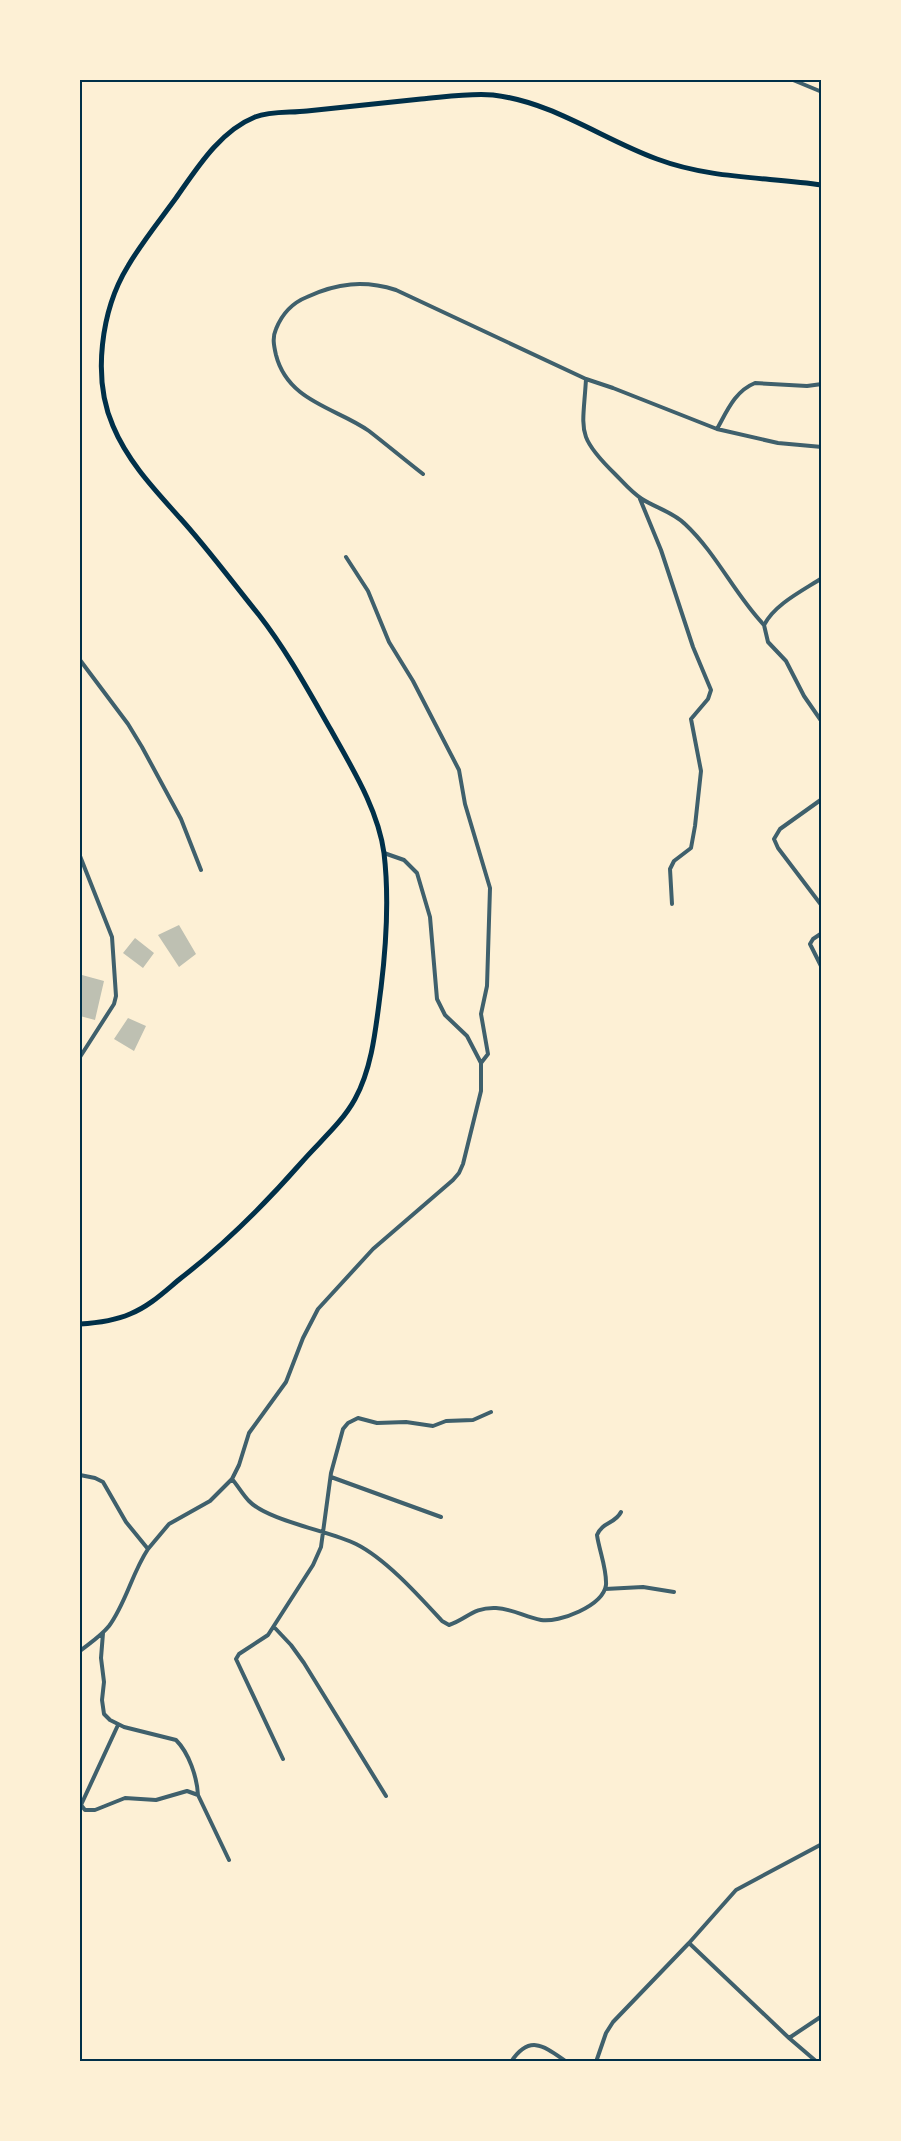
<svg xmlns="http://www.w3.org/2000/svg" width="901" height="2141" font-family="'Sofia Sans Condensed',sans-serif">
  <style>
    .building { fill: #bec0b2 }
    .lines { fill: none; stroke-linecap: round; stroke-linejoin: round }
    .minor { stroke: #3f606c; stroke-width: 4 }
    .secondary { stroke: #003049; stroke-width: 5 }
    .neatline { fill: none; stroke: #003049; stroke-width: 2 }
  </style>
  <rect width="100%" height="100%" fill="#fdf0d5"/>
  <path class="building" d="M179 925 196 954 179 967 158 935Z
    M135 938 154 953 143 968 123 953Z
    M82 975 104 981 95 1020 80 1016V987Z
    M128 1018 146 1026 134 1051 114 1039Z"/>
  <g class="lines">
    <path class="minor" d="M793 80 822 92
      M822 384 807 386 755 383C735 391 727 411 717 429L778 443 822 447
      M717 429 613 388 586 379C583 431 575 435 615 474 623 482 632 493 642 499 656 508 673 512 685 524 717 554 735 595 764 625 775 604 802 591 822 578
      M423 474C405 460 387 445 369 431 337 408 288 402 276 355 274 346 272 338 276 329 282 314 292 303 307 297 337 283 364 280 396 290L586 379
      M640 499 661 550 693 647 711 690 708 699 691 719 701 771 695 826 691 848 674 861 670 869 672 904
      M346 557 368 591 389 642 413 681 459 770 465 804 490 888 487 986 481 1014 488 1054 481 1063
      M764 625 768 642 786 661 804 696 822 722
      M80 660 128 724 142 747 181 819 201 870
      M822 799 780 829 774 839 778 848 822 906
      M80 856 112 937 116 996 114 1004 80 1057
      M822 933 813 939 810 944 822 968
      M80 1475 95 1478 103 1482 126 1522 148 1549 169 1524 210 1501 232 1479 239 1465 249 1433 286 1382 303 1338 318 1309 373 1249 453 1180 459 1173 463 1164 481 1091V1063L467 1036 445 1015 437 999 430 917 417 873 404 860 384 853
      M331 1477 441 1517
      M232 1479C238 1486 243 1495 249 1501 268 1521 330 1531 356 1544 386 1559 419 1596 442 1621L449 1625C467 1619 473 1607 496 1608 513 1609 525 1617 541 1620 559 1623 603 1606 606 1585 607 1569 599 1550 597 1535 602 1522 615 1524 621 1512
      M605 1589 643 1587 674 1592
      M274 1627 291 1645 304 1663 386 1796
      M103 1633 101 1658 104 1682 102 1700 104 1714 110 1720 124 1727 176 1740C189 1753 197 1777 198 1795L229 1860
      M80 1651C90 1643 101 1636 109 1626 126 1603 132 1573 148 1549
      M118 1725 81 1805 85 1810H95L125 1798 156 1800 187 1791 198 1795
      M283 1759 236 1659 239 1654 268 1635 313 1565 321 1547 331 1473 343 1429 348 1423 358 1418 377 1423 406 1422 433 1426 446 1421 473 1420 491 1412
      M689 1943 789 2038 817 2062
      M789 2038 822 2016
      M511 2062C530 2033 545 2047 567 2062
      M596 2062 606 2033 613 2022 689 1943 736 1890 822 1844"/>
    <path class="secondary" d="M80 1324C97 1323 114 1321 130 1314 150 1306 165 1291 181 1278 225 1244 264 1205 301 1163 318 1143 342 1123 355 1099 373 1066 376 1025 381 988 386 947 389 895 384 853 378 809 352 768 331 730 308 690 287 651 259 615 233 583 208 549 180 518 155 490 128 462 113 426 92 378 101 310 128 266 142 242 160 220 176 198 197 168 220 131 255 117 271 111 290 113 307 111 345 107 383 103 421 99 445 97 469 93 493 95 553 102 602 139 657 159 710 179 767 177 822 185"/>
  </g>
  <rect width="901" height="2141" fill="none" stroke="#fdf0d5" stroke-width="162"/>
  <rect x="81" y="81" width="739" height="1979" class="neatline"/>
</svg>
